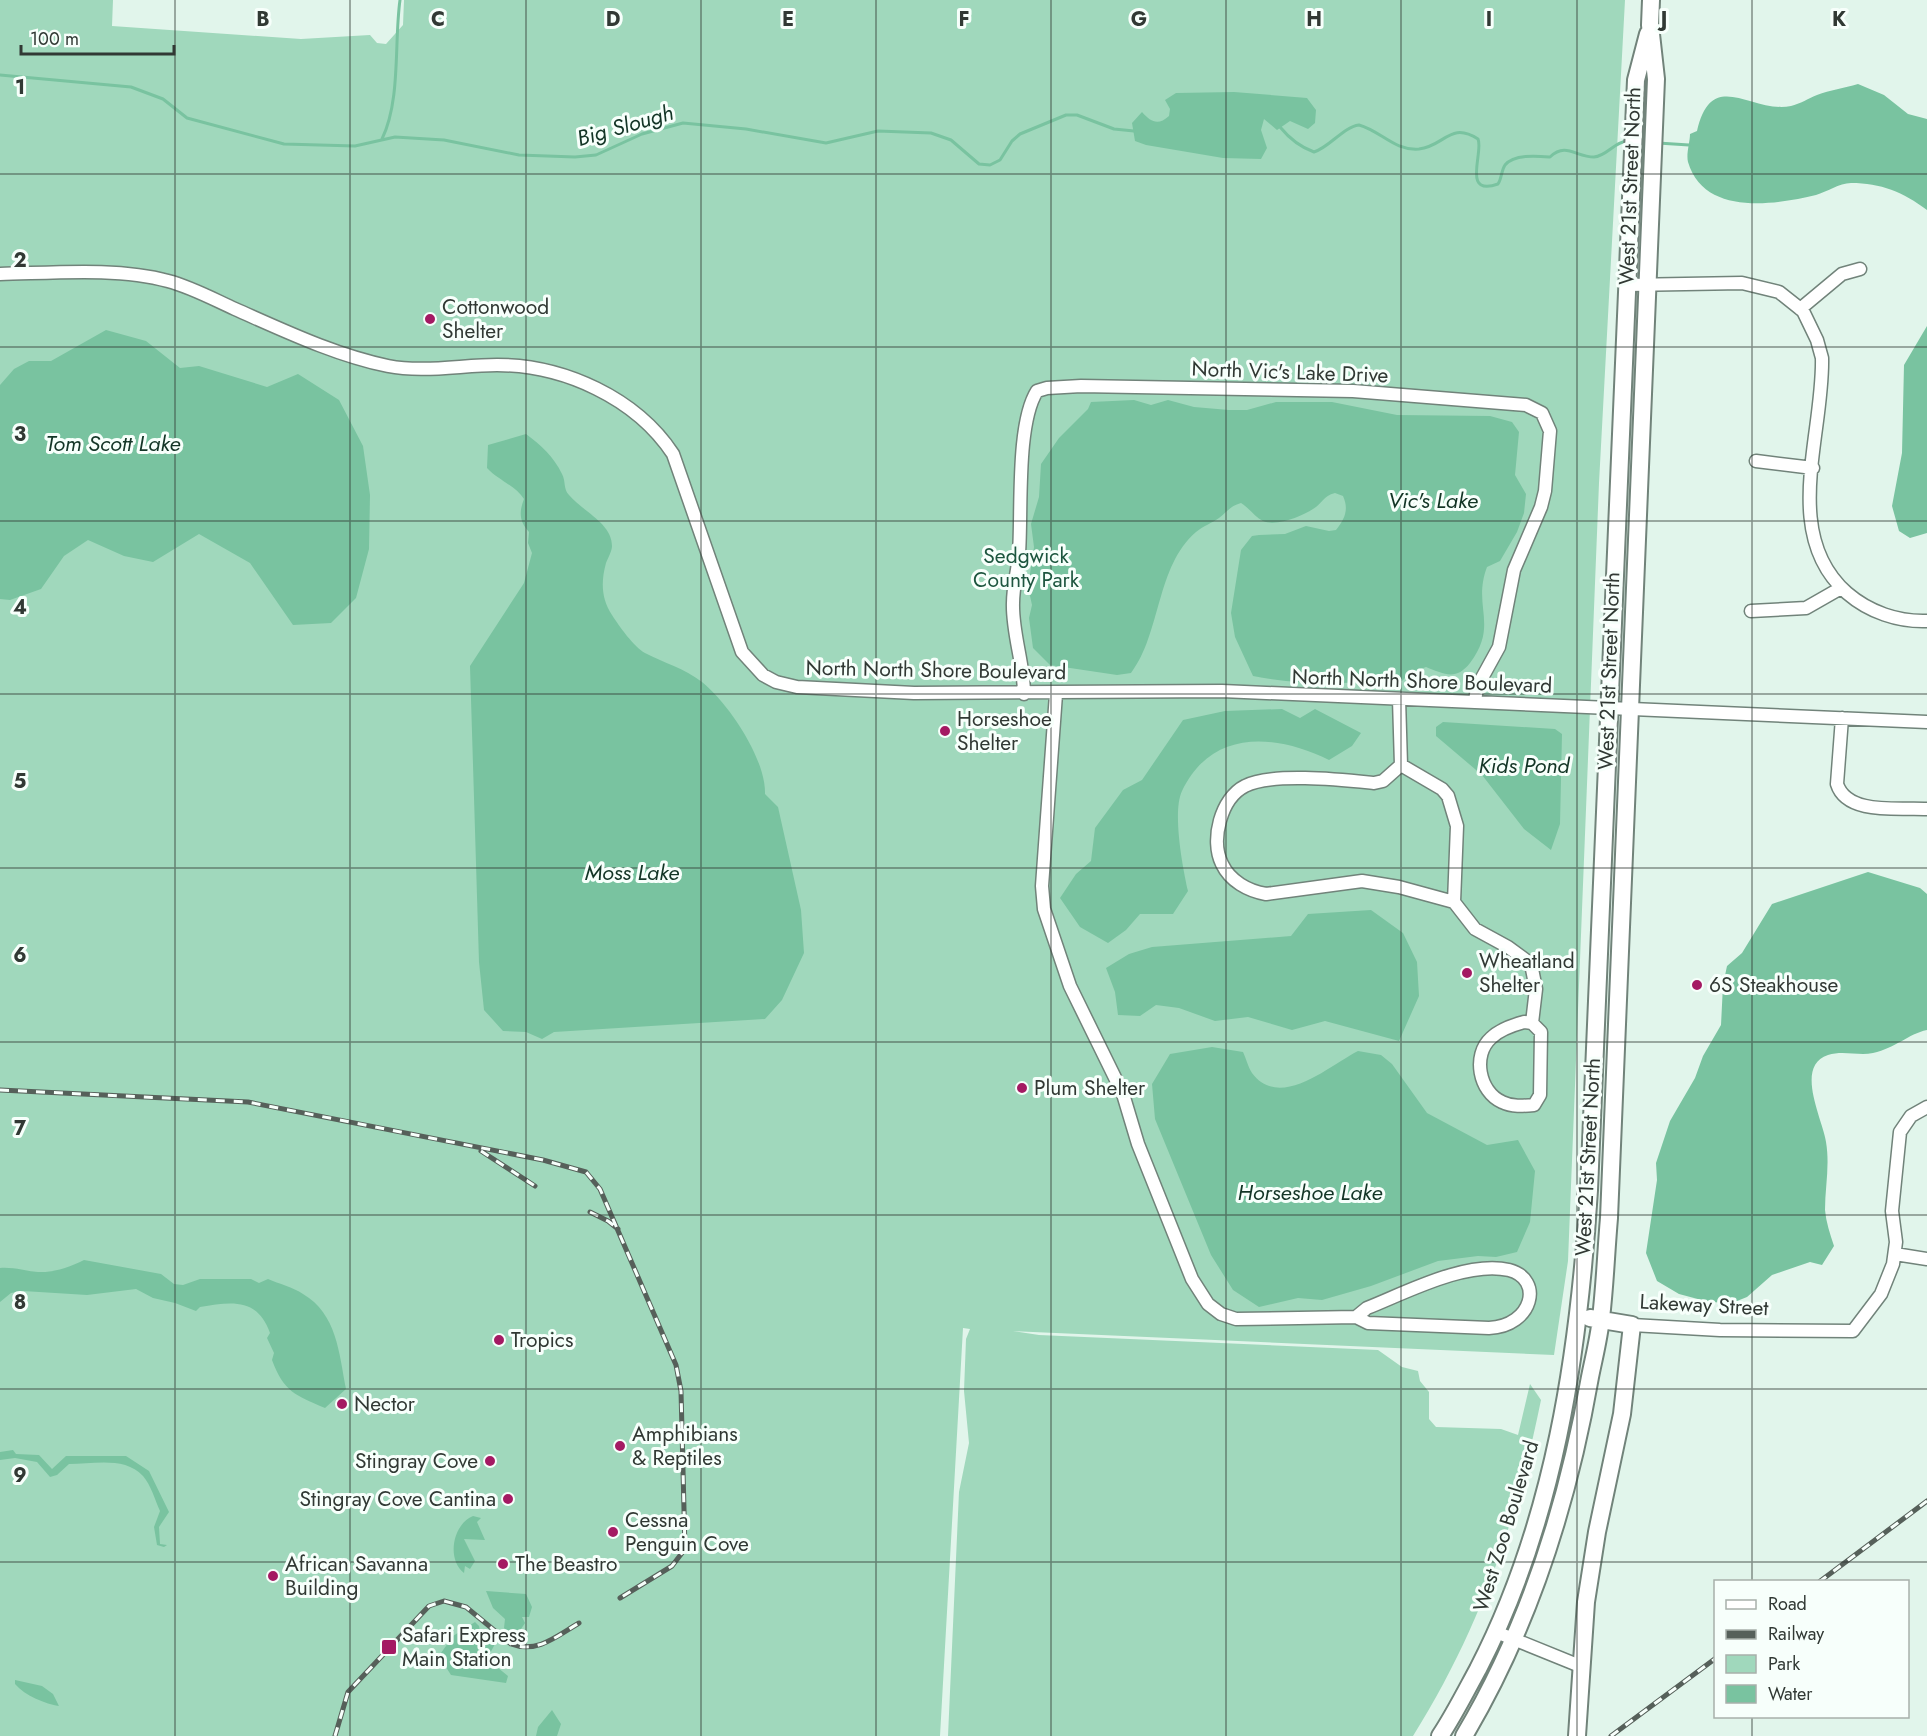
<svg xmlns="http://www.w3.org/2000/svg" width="1927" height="1736" font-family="Jost,sans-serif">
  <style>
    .green { fill: #a0d8bc }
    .water { fill: #79c3a0 }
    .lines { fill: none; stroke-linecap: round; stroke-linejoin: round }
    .stream { stroke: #79c3a0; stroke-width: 3 }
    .street-casing { stroke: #71837a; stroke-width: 15 }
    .secondary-casing { stroke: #71837a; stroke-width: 20 }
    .street { stroke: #fff; stroke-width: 12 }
    .secondary { stroke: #fff; stroke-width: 16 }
    .rail-casing { stroke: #56605a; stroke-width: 5 }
    .rail { stroke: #f7fffb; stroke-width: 3; stroke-dasharray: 9; stroke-linecap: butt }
    .grid { fill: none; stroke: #313934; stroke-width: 1.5; stroke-opacity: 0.55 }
    .poi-dot { fill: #a41a63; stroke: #f7fffb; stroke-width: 2 }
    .labels { text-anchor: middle; stroke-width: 6; stroke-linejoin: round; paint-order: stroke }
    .street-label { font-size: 21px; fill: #313934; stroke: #f7fffb }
    .poi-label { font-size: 21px; fill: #313934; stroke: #f7fffb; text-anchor: start }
    .park-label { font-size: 21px; fill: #1d563f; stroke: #f7fffb }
    .water-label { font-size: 22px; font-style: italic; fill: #133526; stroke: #f7fffb }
    .grid-label { font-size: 20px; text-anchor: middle; font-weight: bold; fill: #313934; stroke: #f7fffb; stroke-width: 6; stroke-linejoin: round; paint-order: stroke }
  </style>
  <rect width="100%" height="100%" fill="#e1f5eb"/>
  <path class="green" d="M0 0H113L112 26 301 39 370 35 377 43 386 44 403 25 404 0H1625L1599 483 1568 1261 1554 1355 1013 1331 1039 1335 1378 1350 1402 1367 1418 1371 1420 1381 1429 1392V1419L1436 1427 1501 1429 1518 1435 1530 1384 1541 1400C1516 1523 1480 1629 1413 1736H948L959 1492 969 1443 964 1391 966 1339 970 1329 963 1328 940 1736H0Z"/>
  <path class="water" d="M1858 84 1884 95 1908 114 1927 119V210C1903 192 1881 183 1851 183 1839 183 1827 192 1816 195 1774 205 1704 216 1688 162 1686 154 1690 142 1690 134L1697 131C1712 66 1751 114 1791 106 1800 104 1809 98 1817 95 1830 90 1844 88 1858 84Z
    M1234 92 1307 98 1316 110 1315 123 1308 129 1290 121 1277 130 1264 119 1261 130 1267 148 1261 159 1223 158 1146 145 1135 141 1132 123 1142 112C1151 122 1158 126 1169 116L1170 109 1165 100 1176 93Z
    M1927 326V533L1910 538 1899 531 1892 506 1902 453 1904 365Z
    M106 330 146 341 180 368 199 366 267 387 298 374 339 400 363 446 370 495 369 549 356 598 331 623 293 625 250 563 199 534 153 562 124 556 88 540 64 556 41 589 10 600 0 599V385L14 369 29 361H51Z
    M1134 400 1151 405 1168 400 1194 407 1229 410H1247L1276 402H1332L1397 415 1490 416 1512 422 1519 432 1515 475 1526 494 1524 513 1517 532 1500 561 1487 567C1472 607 1499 624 1470 663 1456 681 1444 674 1426 667L1410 673 1402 681C1352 683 1302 686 1253 676L1235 637 1231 613 1241 550 1252 536 1259 535 1285 534 1306 526 1329 531 1336 530C1345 519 1349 509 1343 496L1335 493C1323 496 1322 504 1313 509 1302 516 1277 527 1263 521 1255 517 1249 508 1241 503 1230 506 1228 511 1219 518 1212 523 1203 526 1196 532 1156 566 1161 634 1131 673L1117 675 1050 665 1033 648 1029 618 1032 605 1028 587 1034 547 1031 524 1039 497 1041 464 1059 438 1088 409 1091 402Z
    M526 434C541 445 554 457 562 474 566 481 563 489 569 495 582 511 612 523 612 546 612 551 608 558 606 563 601 581 601 599 612 615 619 626 634 647 645 653 664 663 684 668 702 682 729 704 766 759 765 794L778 807 801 910 804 953 782 1000 765 1019 554 1032 542 1039 526 1032 503 1031 484 1010 479 962 470 666 524 583 532 553 528 543 529 532C519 521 519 512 524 499 516 486 498 480 487 468L488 445Z
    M1282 709 1300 718 1315 709 1361 733 1352 746 1329 760C1276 734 1212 728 1182 791 1172 812 1183 869 1188 891L1173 914H1140L1126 930 1108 943 1080 927 1060 898 1076 874 1091 861 1095 828 1123 790 1142 780 1183 720 1225 711Z
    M1443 722 1555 729 1562 734 1560 824 1551 850 1524 829 1482 775 1436 736V727Z
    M1868 872 1920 888 1927 894V1030C1908 1034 1896 1048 1873 1053 1858 1056 1843 1050 1828 1055 1794 1066 1823 1120 1826 1142 1830 1166 1825 1187 1825 1210 1826 1222 1830 1234 1834 1246L1822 1265 1810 1262 1772 1275 1747 1297 1732 1303 1709 1302 1679 1294 1657 1281 1646 1253 1657 1180 1656 1163 1670 1121 1695 1078 1703 1056 1721 1025 1723 985 1727 966 1742 953 1772 904Z
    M1371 910 1403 933 1417 962 1419 996 1399 1041 1325 1021 1292 1030 1248 1017 1215 1021 1179 1008 1156 1005 1140 1016 1118 1015 1115 992 1106 968 1129 954 1152 947 1291 936 1308 914Z
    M1212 1047 1243 1052C1246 1058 1248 1067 1252 1073 1280 1111 1330 1065 1358 1051L1381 1055 1392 1064 1427 1113 1487 1145 1518 1140 1535 1171 1530 1222 1517 1252 1496 1257 1478 1256 1438 1261 1371 1286 1322 1300 1298 1298 1259 1307 1233 1290 1211 1255 1155 1119 1152 1084 1170 1054Z
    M84 1260 161 1274 174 1284 183 1285 200 1279H251L259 1283 268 1279C279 1284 293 1287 303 1294 337 1314 339 1353 346 1389L325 1408C295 1395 284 1392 272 1360L274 1353 267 1338 270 1333C257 1297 231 1302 200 1307L196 1311 175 1303 153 1298 136 1289 87 1295 23 1291 11 1293 0 1302V1268C14 1267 25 1271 38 1272 53 1273 70 1267 84 1260Z
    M13 1450 16 1454 39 1455 52 1469 66 1456H126L149 1471 169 1512 159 1527 160 1544 167 1545 164 1547 157 1545 154 1527 160 1511C155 1500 151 1485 143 1476 125 1456 93 1464 69 1464L57 1475 50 1477 37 1462 15 1458 0 1460V1452Z
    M473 1516 481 1518 477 1522 485 1540 464 1539 475 1561 470 1569 465 1566 464 1573C446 1559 453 1524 473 1516Z
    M486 1591 526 1594 532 1607 529 1617H522L525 1623 519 1632H508L504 1628 505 1619 493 1608Z
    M475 1622 479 1626 481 1637 495 1644 487 1659 508 1676 506 1683 451 1675 442 1661 441 1653 453 1636Z
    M15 1680 42 1686 53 1694 59 1706C46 1704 25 1696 15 1684Z
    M552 1710 561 1724 557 1736H536L538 1727Z"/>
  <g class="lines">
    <path class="stream" d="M0 75 131 87 163 99 187 118 284 144 355 146 395 137 444 140 519 155 575 157 596 155 642 134 683 123 746 129 826 143 878 131 931 133 951 140 979 164 990 165 1000 160 1012 141 1020 134 1066 115H1077L1114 129 1134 131
      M1280 127C1289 138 1300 147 1314 152 1330 147 1343 127 1359 125 1381 131 1394 151 1419 149 1445 146 1450 121 1478 139 1484 152 1461 197 1498 184 1502 178 1501 171 1505 165 1514 154 1537 156 1550 157 1566 142 1576 157 1594 157 1607 156 1615 141 1628 141
      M382 139C401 100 394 42 400 0
      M1658 143 1689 145"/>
    <g class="street-casing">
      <path id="street" d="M0 274C52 273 118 267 168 281 191 287 213 299 235 309 285 331 335 355 388 366 423 373 462 365 497 365 564 365 636 398 673 454L742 652 763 675 776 682 797 687 914 693 1222 691 1927 722
        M1628 285 1742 283 1779 292 1803 311 1817 340 1822 358C1824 434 1780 534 1847 593 1869 612 1898 622 1927 621
        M1800 309 1842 274 1860 269
        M1756 461 1813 468
        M1751 611 1806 608 1841 588
        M1024 694C1024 663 1012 633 1013 603 1013 586 1018 570 1019 553 1022 512 1016 424 1037 391L1047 388 1081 386 1353 391 1526 405 1542 413 1550 431 1545 491 1541 507 1514 570 1499 647 1477 687 1475 702
        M1056 694 1042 886 1044 909 1070 986 1123 1094 1138 1144 1192 1279 1208 1304 1221 1314 1236 1319 1356 1317 1368 1323 1489 1328C1533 1326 1544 1279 1509 1270 1467 1260 1405 1293 1367 1308L1356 1317
        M1399 699 1401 765 1442 789 1448 796 1457 826 1454 902 1475 929 1508 947 1531 964 1536 989 1532 1023
        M1842 718 1837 784C1847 816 1901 807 1927 809
        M1401 765 1383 781 1374 783C1344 780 1271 772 1245 786 1221 798 1210 840 1222 864 1230 881 1248 891 1266 894L1362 881 1399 887 1454 902
        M1524 1022 1532 1023 1541 1032 1540 1095 1534 1105C1523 1106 1512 1107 1502 1102 1479 1092 1472 1055 1491 1038 1500 1029 1513 1025 1524 1022Z
        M1895 1254 1927 1259
        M1632 1325 1720 1330 1853 1331 1881 1294 1893 1264 1896 1242 1892 1211 1900 1132 1911 1116 1927 1107
        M1496 1632 1580 1666"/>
    </g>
    <g class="secondary-casing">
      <path id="secondary" d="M1440 1736C1454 1715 1466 1691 1478 1669 1554 1522 1579 1354 1589 1190L1636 80 1648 34
        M1464 1736C1530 1625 1568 1503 1590 1377 1594 1357 1599 1338 1601 1318 1605 1285 1606 1252 1609 1218L1656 79 1650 25 1651 0
        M1577 1736 1586 1602 1597 1532 1622 1414 1632 1325 1590 1318"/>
    </g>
    <use href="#street" class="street"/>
    <use href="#secondary" class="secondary"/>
    <g class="rail-casing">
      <path id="rail" d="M0 1090 248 1102 543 1160 586 1172 600 1189 676 1365 681 1391 685 1549 672 1566 620 1598
        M481 1151 535 1186
        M590 1212 608 1221 618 1229
        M1819 1582 1927 1501
        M335 1736 348 1692 429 1606 444 1601 466 1607 511 1644C537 1654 557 1636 579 1623
        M1611 1736 1716 1658"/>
    </g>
    <use href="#rail" class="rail"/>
  </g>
  <path class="grid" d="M175 0V1736M350 0V1736M526 0V1736M701 0V1736M876 0V1736M1051 0V1736M1226 0V1736M1401 0V1736M1577 0V1736M1752 0V1582M0 174H1927M0 347H1927M0 521H1927M0 694H1927M0 868H1927M0 1042H1927M0 1215H1927M0 1389H1927M0 1562H1927M1752 1716V1736"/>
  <g class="poi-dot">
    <circle cx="430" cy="319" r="6"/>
    <circle cx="945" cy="731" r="6"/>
    <circle cx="1467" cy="973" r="6"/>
    <circle cx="1697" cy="985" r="6"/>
    <circle cx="1022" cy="1088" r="6"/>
    <circle cx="499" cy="1340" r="6"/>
    <circle cx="342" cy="1404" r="6"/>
    <circle cx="620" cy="1446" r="6"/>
    <circle cx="490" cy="1461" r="6"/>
    <circle cx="508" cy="1499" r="6"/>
    <circle cx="613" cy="1532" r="6"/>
    <circle cx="503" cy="1564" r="6"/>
    <circle cx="273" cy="1576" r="6"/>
    <rect x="381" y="1639" width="16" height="16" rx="3"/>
  </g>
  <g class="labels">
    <g class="street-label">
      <text transform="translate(1630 186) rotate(-88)" y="7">West 21st Street North</text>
      <text transform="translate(1290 372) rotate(2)" y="7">North Vic's Lake Drive</text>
      <text transform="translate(936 670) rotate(1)" y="7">North North Shore Boulevard</text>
      <text transform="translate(1609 671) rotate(-88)" y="7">West 21st Street North</text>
      <text transform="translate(1422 681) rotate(2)" y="7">North North Shore Boulevard</text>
      <text transform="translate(1588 1157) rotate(-87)" y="7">West 21st Street North</text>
      <text transform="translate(1704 1305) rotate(3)" y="7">Lakeway Street</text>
      <text transform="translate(1506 1526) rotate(-73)" y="7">West Zoo Boulevard</text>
    </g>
    <g class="poi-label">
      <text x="442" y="314">Cottonwood<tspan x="442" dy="24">Shelter</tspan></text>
      <text x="957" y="726">Horseshoe<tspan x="957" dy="24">Shelter</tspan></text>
      <text x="1479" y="968">Wheatland<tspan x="1479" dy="24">Shelter</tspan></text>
      <text x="1709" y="992">6S Steakhouse</text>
      <text x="1034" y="1095">Plum Shelter</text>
      <text x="511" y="1347">Tropics</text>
      <text x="354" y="1411">Nector</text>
      <text x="632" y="1441">Amphibians<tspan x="632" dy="24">&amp; Reptiles</tspan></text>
      <text x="478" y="1468" text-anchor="end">Stingray Cove</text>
      <text x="496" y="1506" text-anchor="end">Stingray Cove Cantina</text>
      <text x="625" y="1527">Cessna<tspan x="625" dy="24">Penguin Cove</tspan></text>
      <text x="285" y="1571">African Savanna<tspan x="285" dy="24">Building</tspan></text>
      <text x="515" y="1571">The Beastro</text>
      <text x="402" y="1642">Safari Express<tspan x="402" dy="24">Main Station</tspan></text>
    </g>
    <g class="park-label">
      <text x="1026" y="563">Sedgwick<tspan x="1026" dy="24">County Park</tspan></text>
    </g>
    <g class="water-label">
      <text transform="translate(625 125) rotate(-16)" y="8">Big Slough</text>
      <text x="113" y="451">Tom Scott Lake</text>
      <text x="1433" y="508">Vic's Lake</text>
      <text x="1524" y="773">Kids Pond</text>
      <text x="632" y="880">Moss Lake</text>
      <text x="1310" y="1200">Horseshoe Lake</text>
    </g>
  </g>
  <g class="grid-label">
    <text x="263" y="26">B</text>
    <text x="438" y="26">C</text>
    <text x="613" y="26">D</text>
    <text x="788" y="26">E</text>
    <text x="964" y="26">F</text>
    <text x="1139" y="26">G</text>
    <text x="1314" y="26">H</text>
    <text x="1489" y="26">I</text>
    <text x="1664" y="26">J</text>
    <text x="1839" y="26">K</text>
    <text x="20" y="94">1</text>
    <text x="20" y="267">2</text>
    <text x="20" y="441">3</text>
    <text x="20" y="614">4</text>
    <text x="20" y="788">5</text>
    <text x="20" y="962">6</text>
    <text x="20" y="1135">7</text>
    <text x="20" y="1309">8</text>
    <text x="20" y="1482">9</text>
  </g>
  <rect x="1714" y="1580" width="195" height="138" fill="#f7fffb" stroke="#a8b0ab" stroke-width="1.5"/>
  <rect x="1726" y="1600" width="30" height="9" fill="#ffffff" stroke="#a8b0ab" stroke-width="1.5"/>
  <text x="1768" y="1610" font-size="18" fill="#313934">Road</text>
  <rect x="1726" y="1630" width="30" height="9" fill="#56605a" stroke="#a8b0ab" stroke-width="1.5"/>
  <text x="1768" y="1640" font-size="18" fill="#313934">Railway</text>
  <rect x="1726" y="1655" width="30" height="18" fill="#a0d8bc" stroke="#a8b0ab" stroke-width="1.5"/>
  <text x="1768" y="1670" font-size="18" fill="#313934">Park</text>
  <rect x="1726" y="1685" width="30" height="18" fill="#79c3a0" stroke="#a8b0ab" stroke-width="1.5"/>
  <text x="1768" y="1700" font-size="18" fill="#313934">Water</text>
  <path d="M21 45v9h153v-9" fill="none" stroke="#313934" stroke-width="3"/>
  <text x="30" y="45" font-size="18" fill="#313934" stroke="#f7fffb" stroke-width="4.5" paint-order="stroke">100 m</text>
</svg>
